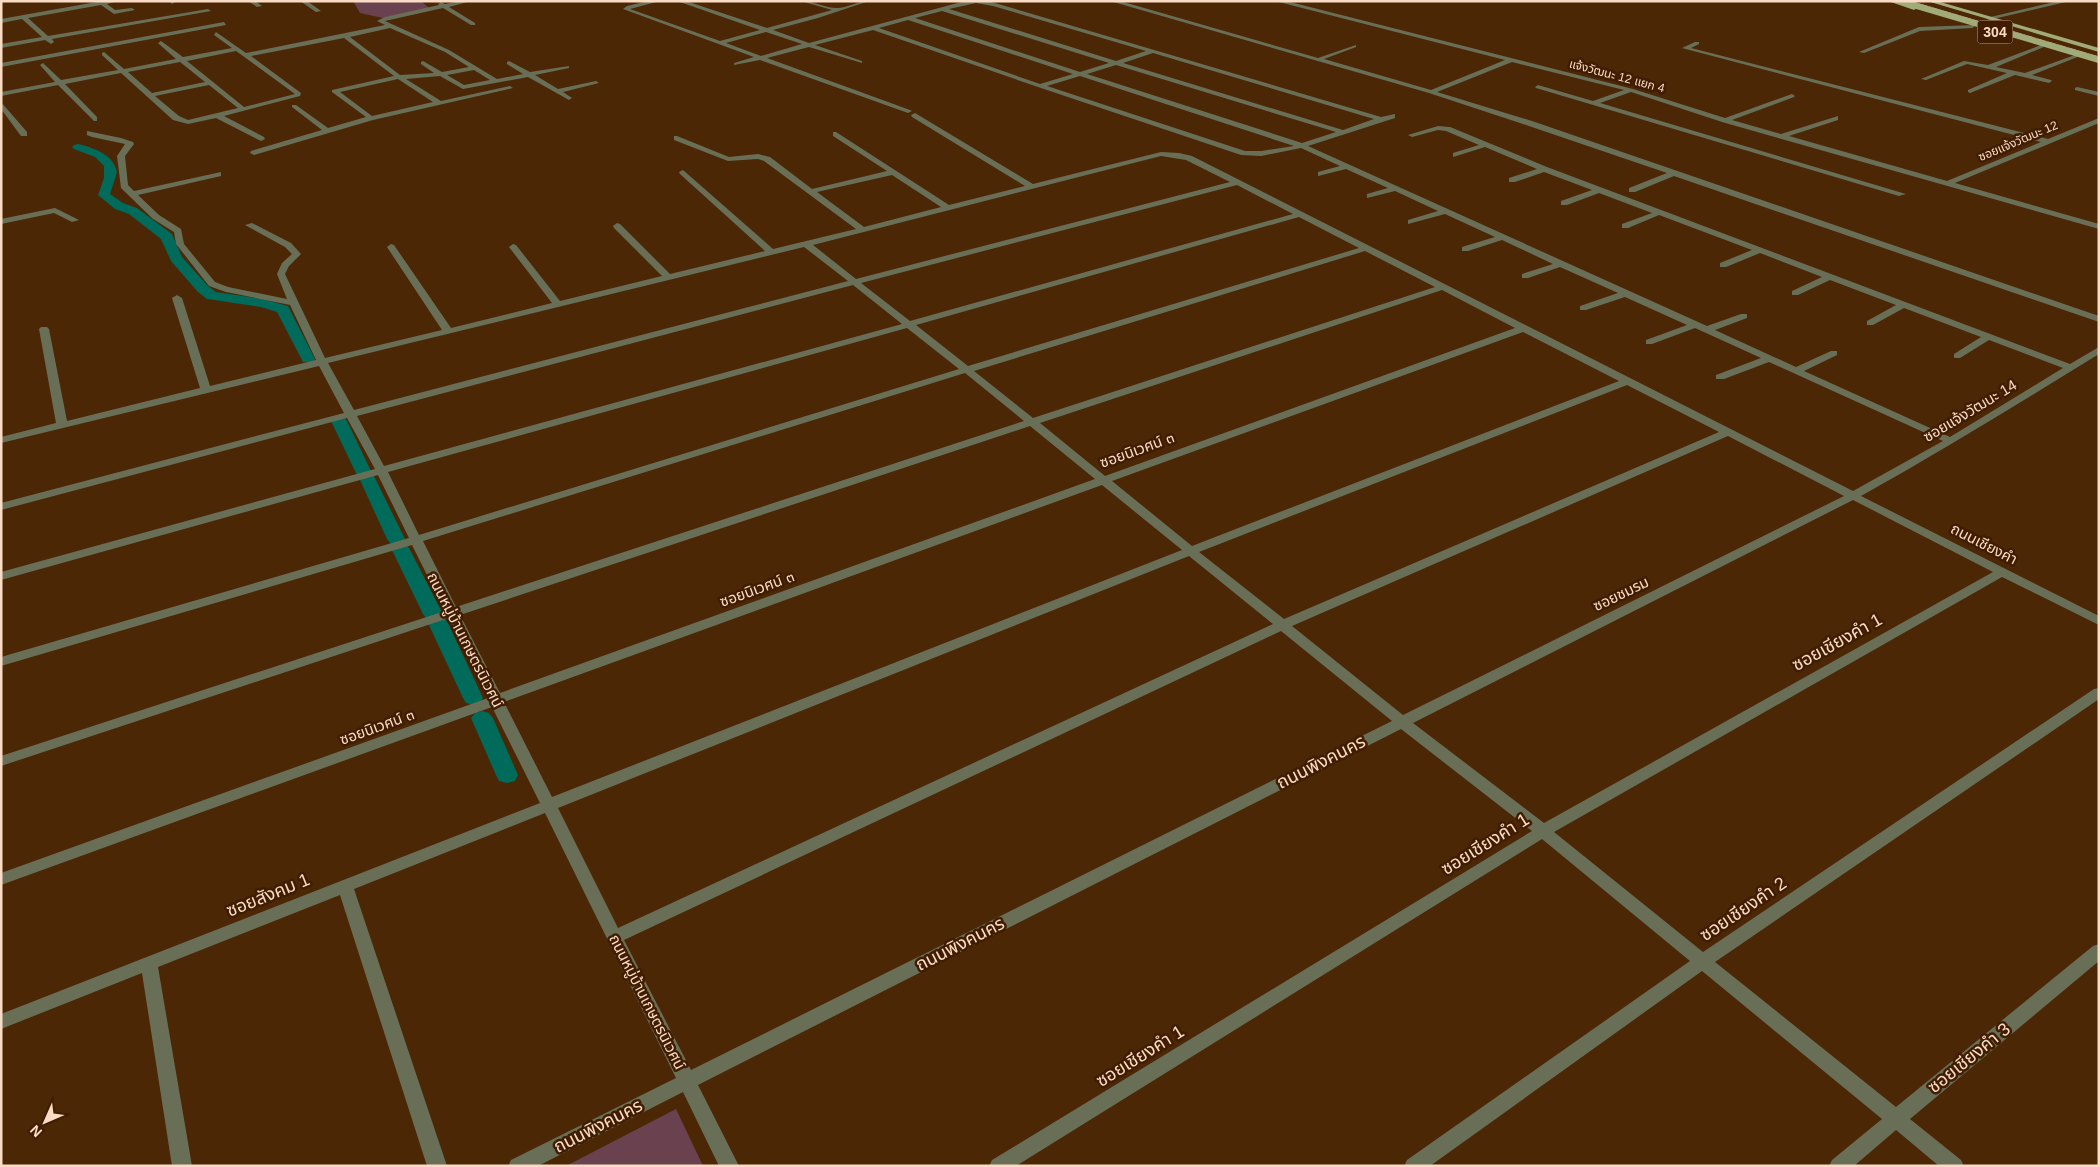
<svg xmlns="http://www.w3.org/2000/svg" width="2100" height="1167" font-family="Arial,'Noto Sans Thai',sans-serif">
  <style>
    .green { fill: #6a424f }
    .lines { fill: none; stroke-linecap: round; stroke-linejoin: round }
    .canal { fill: #006a5b; fill-rule: evenodd }
    .street { fill: #696f56; fill-rule: evenodd }
    .primary { fill: #a0ab77; fill-rule: evenodd }
    .rail-casing { stroke: #d3b49c; stroke-width: 3 }
    .rail { stroke: #401d00; stroke-width: 2; stroke-dasharray: 5.5; stroke-linecap: butt }
    .primary-bridge { stroke: #a0ab77; stroke-width: 6 }
    .labels { text-anchor: middle; stroke-width: 5; stroke-linejoin: round; paint-order: stroke }
    .far-street-label { font-size: 12px; fill: #f9dbc6; stroke: #401d00 }
    .shield { fill: #401d00; stroke: #c2a28b; stroke-width: 1 }
    .shield-label { font-size: 14px; font-weight: bold; fill: #f9dbc6 }
    .street-label { font-size: 15px; fill: #f9dbc6; stroke: #401d00 }
    .near-street-label { font-size: 18px; fill: #f9dbc6; stroke: #401d00 }
  </style>
  <rect width="100%" height="100%" fill="#4b2705"/>
  <path class="green" d="M353 1H421L429 8 383 18 360 13Z
    M676 1109 703 1166H566Z"/>
  <g class="lines">
    <path class="canal" d="M78 144C94 148 113 154 117 172L110 194 123 203 137 208 172 234 182 257 208 286 216 292 262 299 288 306 315 359 313 362H303L277 312 261 307 207 299 198 292 171 261 161 239 129 214 115 209 98 195 104 178V166L95 157 74 149 72 147 74 145Z
      M339 416 345 418 347 421 371 471 369 475H357L355 471 331 421 333 418Z
      M368 475 374 476 376 480 405 539 402 543 406 544 409 548 443 614 440 618 445 619 448 623 483 698 480 703 473 705 466 703 463 698 428 623 431 619 426 618 423 614 391 548 394 544 390 543 387 539 360 480 362 476Z
      M482 711 489 713 493 718 518 775 515 781 507 783 499 781 496 775 471 718 475 713Z"/>
    <path class="street" d="M102 1H118L107 4 115 10 132 8 135 10 114 14 101 5 28 18 48 36 208 9 211 11 52 39 54 42 51 44 45 40 1 48V44L42 37 22 19 1 23V19Z
      M169 1H175V2L172 4Z
      M248 1H255L262 6 257 7Z
      M300 1H307L321 11 316 12Z
      M459 1H471L449 7 475 23V25H471L443 8 385 21 449 50 497 79 523 74 507 64V62L509 61 530 72 569 66V68L535 75 558 89 596 81 599 83 563 92 572 98 569 100 528 77 463 89 440 76 406 79 441 101 510 86 513 88 373 120 254 155 250 153 251 151 322 130 292 107V105H296L328 128 366 117 332 92V90L394 76 344 38 251 56 301 93 300 96 224 116 264 137 265 139 261 141 216 118 188 124 173 120 121 73 65 84 97 117V121H94L58 85 1 96V92L55 82 40 65 43 63 61 80 118 70 102 55V53L104 52 124 69 176 59 159 44 158 43 161 41 183 57 232 48 214 35 216 32 246 53 385 25 377 21 385 17 439 5 438 4 441 2 445 4ZM390 28 445 52 469 67 442 72 423 61 421 62V64L434 73 400 75 350 37ZM236 51 243 56 295 94 244 107 187 61ZM180 62 205 82 152 93 128 72ZM474 70 490 80 464 85 447 75ZM398 79 433 102 372 116 340 92ZM209 85 238 108 188 120 179 116 155 96Z
      M648 1H660L630 9 720 41 760 30 677 1H686L767 28 832 10 801 1C814 1 825 8 837 8 847 8 858 1 869 1L818 18 773 30 809 43 965 1H988L1381 117 1395 114V118L1308 146 1707 326 1741 314H1747V318L1715 330 1796 367 1831 351H1837V355L1804 371 1950 437 2063 368 1989 340 1960 358H1954V354L1981 337 1904 308 1873 325H1867V321L1896 305 1830 280 1798 295H1792V291L1822 277 1760 253 1726 267H1720V263L1752 250 1659 215 1628 228H1622V224L1652 213 1599 193 1567 205H1561V201L1592 190 1544 172 1515 182H1509V178L1537 169 1485 147 1453 157V153L1479 145 1446 131 1438 130 1412 137 1408 135 1438 126 1450 127 1547 167 2070 364 2099 347V354C2021 402 1942 451 1861 496L2099 616V625L2002 577 1554 832 1703 952 2094 689 2099 688V699L1715 962 1896 1107 2093 946 2099 944V961L1910 1119 1961 1160 1964 1166H1939L1896 1130 1854 1166H1829L1832 1160 1882 1119 1702 971 1430 1166H1404L1407 1160 1690 961 1542 839 1016 1166H989L992 1160 1532 831 1401 729 698 1085 739 1166H719L683 1092 538 1166H508L511 1160 676 1078 545 813 354 889 447 1166H427L340 895 158 967 192 1166H172L142 973 1 1029V1014L540 803 492 707 1 885V873L488 698 449 618 1 766V756L445 611 412 545 1 666V657L409 538 378 475 1 580V572L375 469 347 418 1 510V503L344 413 319 366 1 443V437L56 423 39 329 41 327H47L49 329 67 421 200 388 172 298 177 295 182 298 210 386 316 360 290 305 226 292 209 286 176 244 174 232 153 219 121 188 117 156 125 144 92 137 87 135V131L121 138 133 142 134 144 125 156 128 185 134 191 221 172V176L138 195 159 215 181 229 184 244 215 282 228 287 287 299 277 274 282 263 292 254 285 247 245 225 252 223 291 243 301 254 289 266 285 274 325 358 442 330 387 247 391 244 394 245 451 328 552 303 509 247 513 244 516 245 560 301 662 276 614 228 613 226 617 223 620 224 670 274 765 251 680 174 679 172 683 170 773 249 856 229 764 161 758 159 728 161 674 140V136H677L729 157 758 154 770 157 812 189 887 171 833 136V132H836L949 205 1025 186 912 117 911 115 915 113 1033 184 1161 152 1179 153 1192 156 1853 491 1943 441 1769 362 1724 379H1716V375L1761 358 1695 328 1652 344H1646V340L1687 325 1625 297 1586 310H1580V306L1618 293 1560 267 1528 278H1522V274L1553 264 1502 240 1468 251H1462V247L1495 237 1445 214 1408 224V220L1438 211 1395 191 1367 198V194L1388 188 1346 169 1318 176V172L1340 166 1301 148 1261 156 1241 155 1038 87 873 30 815 45 862 61V63L809 47 767 58 910 110 912 111 908 113 760 60 734 65V63L754 57 623 9 627 6ZM976 3 993 6 1146 51 1116 61 949 9ZM942 11 1109 63 1080 72 915 18ZM908 20 1073 74 1040 84 879 28ZM766 32 802 44 761 56 726 43ZM1153 53 1374 119 1343 130 1123 63ZM1116 65 1336 132 1302 143 1087 74ZM1080 76 1294 146 1261 151H1245L1047 86ZM1161 156 1186 160 1230 182 856 279 813 245ZM892 175 941 207 864 227 817 192ZM1237 185 1293 214 910 321 861 283ZM1299 217 1359 248 968 366 916 325ZM804 247 848 281 354 410 328 363ZM1365 251 1435 287 1033 418 974 371ZM853 285 902 324 384 466 357 416ZM1442 290 1515 328 1105 476 1040 423ZM907 328 959 369 419 535 388 472ZM1523 332 1619 381 1192 546 1112 481ZM965 373 1024 421 456 607 423 541ZM1627 385 1719 432 1284 619 1199 552ZM1030 426 1095 479 500 693 460 615ZM1728 436 1844 496 1403 715 1292 626ZM1102 485 1182 550 552 797 504 702ZM1853 500 1993 572 1544 823 1413 723ZM1189 556 1273 624 618 928 558 808ZM1281 631 1392 721 691 1070 624 940Z
      M1110 1H1120L1318 58 1356 45V47L1324 59 1431 90 1505 60 1275 1H1286L1633 89 1725 118 1792 94 1795 96 1794 97 1732 120 1781 134 1838 116V120L1789 136 1947 181 2041 142 1682 48 1695 42H1699V44L1691 48 2048 139 2099 118V123L1955 183 2099 224V229L1722 122 1631 92 1600 103 1906 194 1899 196 1536 88 1535 87 1538 85 1593 101 1624 90 1512 62 1437 92 1532 121 2099 316V322L1674 176 1635 192H1629V188L1667 173 1526 125 1429 93Z
      M2058 1H2070L1989 20 1986 18Z
      M224 22 226 25 1 67V63Z
      M1975 25 1973 28 1920 31 1864 53 1859 52 1919 27Z
      M2041 45 2046 46 1996 67 2025 73 2075 55 2080 56 2032 75 2051 80 2052 81 2049 83 2015 75 1970 93 1968 92V90L2007 73 1967 64 1926 80 1921 79 1964 61 1988 65Z
      M2077 87 2099 92V96L2075 90V88Z
      M1 102 27 132V136H21L1 109Z
      M55 208 79 220 72 222 54 213 1 224V219Z"/>
    <path class="primary" d="M1888 1H1898L1917 8 1914 10Z
      M1927 1H1937L2099 48V52Z"/>
    <g class="rail-casing">
      <path id="rail" d="M1906 1 2099 58"/>
    </g>
    <use href="#rail" class="rail"/>
    <path class="primary-bridge" d="M1900 1 2099 60"/>
  </g>
  <g class="labels">
    <g class="far-street-label">
      <text transform="translate(1617 76) rotate(15)" y="4">แจ้งวัฒนะ 12 แยก 4</text>
      <text transform="translate(2018 141) rotate(-23)" y="4">ซอยแจ้งวัฒนะ 12</text>
    </g>
    <rect class="shield" x="1977.5" y="20.5" width="35" height="23" rx="4"/>
    <g class="shield-label">
      <text x="1995" y="37">304</text>
    </g>
    <g class="street-label">
      <text transform="translate(1970 411) rotate(-31)" y="5">ซอยแจ้งวัฒนะ 14</text>
      <text transform="translate(1137 450) rotate(-20)" y="5">ซอยนิเวศน์ ๓</text>
      <text transform="translate(1984 544) rotate(27)" y="5">ถนนเชียงคำ</text>
      <text transform="translate(757 589) rotate(-20)" y="5">ซอยนิเวศน์ ๓</text>
      <text transform="translate(1621 594) rotate(-26)" y="5">ซอยชมรม</text>
      <text transform="translate(465 640) rotate(63)" y="5">ถนนหมู่บ้านเกษตรนิเวศน์</text>
      <text transform="translate(377 727) rotate(-20)" y="5">ซอยนิเวศน์ ๓</text>
      <text transform="translate(647 1002) rotate(63)" y="5">ถนนหมู่บ้านเกษตรนิเวศน์</text>
    </g>
    <g class="near-street-label">
      <text transform="translate(1837 642) rotate(-29)" y="6">ซอยเชียงคำ 1</text>
      <text transform="translate(1321 762) rotate(-27)" y="6">ถนนพิงคนคร</text>
      <text transform="translate(1485 844) rotate(-32)" y="6">ซอยเชียงคำ 1</text>
      <text transform="translate(268 895) rotate(-22)" y="6">ซอยสังคม 1</text>
      <text transform="translate(1743 909) rotate(-34)" y="6">ซอยเชียงคำ 2</text>
      <text transform="translate(960 944) rotate(-27)" y="6">ถนนพิงคนคร</text>
      <text transform="translate(1140 1056) rotate(-32)" y="6">ซอยเชียงคำ 1</text>
      <text transform="translate(1969 1058) rotate(-39)" y="6">ซอยเชียงคำ 3</text>
      <text transform="translate(598 1126) rotate(-27)" y="6">ถนนพิงคนคร</text>
    </g>
  </g>
  <rect width="2100" height="1167" fill="none" stroke="#f9dbc6" stroke-width="5"/>
  <g transform="translate(45 1122) rotate(225)" stroke="#401d00" stroke-width="4" paint-order="stroke">
  <path d="M0-4L9 19L0 12L-9 19Z" fill="#f9dbc6"/>
  <text y="-8" font-size="14" font-weight="bold" text-anchor="middle" fill="#f9dbc6">N</text>
  </g>
</svg>
